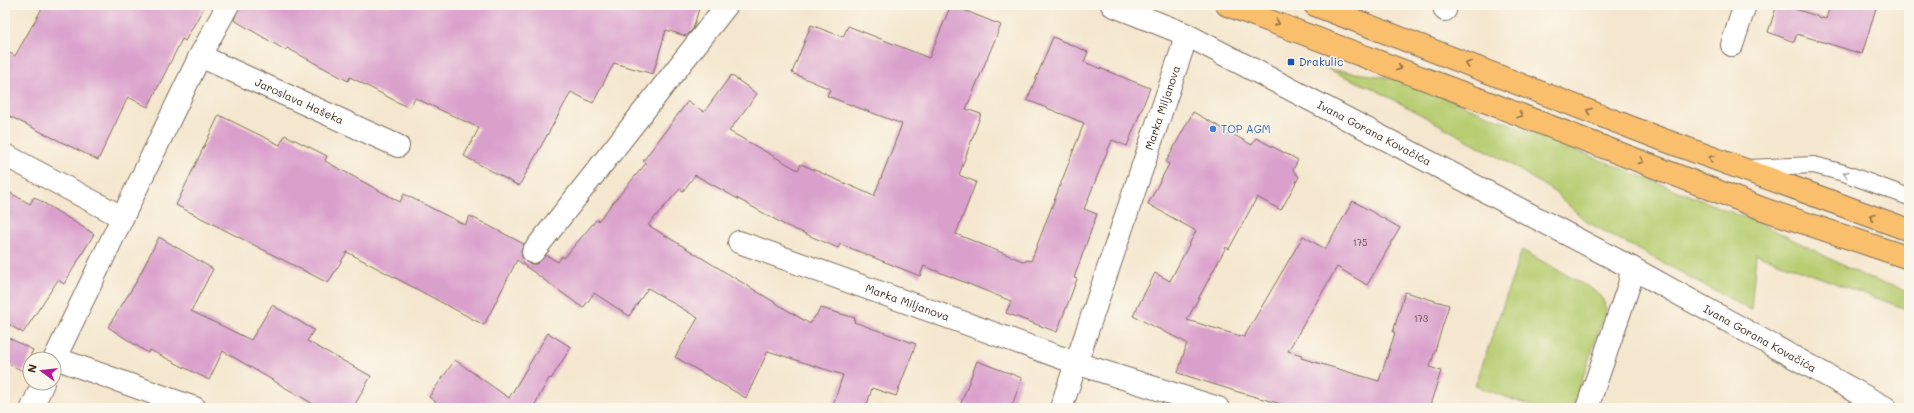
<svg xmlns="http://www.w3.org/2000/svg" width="1914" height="413" font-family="Mali,sans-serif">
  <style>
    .green { fill: #b8cd72; stroke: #7a7c48 }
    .building { fill: #daa0cc }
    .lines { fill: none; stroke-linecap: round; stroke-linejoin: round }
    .service-casing { stroke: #7c6c5c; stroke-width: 18 }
    .minor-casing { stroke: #7c6c5c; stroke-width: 24 }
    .primary-casing { stroke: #7c6c5c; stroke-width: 24 }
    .service { stroke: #fff; stroke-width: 16 }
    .minor { stroke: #fff; stroke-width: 22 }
    .primary { stroke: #f9bf6d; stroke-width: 22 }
    .oneway { stroke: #906d42 }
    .oneway2 { stroke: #a79f9a }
    .transit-dot { fill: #1a4fb4; stroke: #fbf7ec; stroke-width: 1.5 }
    .shop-dot { fill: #3f7fe0; stroke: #fbf7ec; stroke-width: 1.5 }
    .labels { text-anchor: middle; stroke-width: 3; stroke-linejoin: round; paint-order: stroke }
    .number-label { font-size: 9px; fill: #63484a }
    .transit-label { font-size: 11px; fill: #164399; stroke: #fbf7ec; text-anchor: start }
    .street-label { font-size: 11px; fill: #3b2a1e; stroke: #fbf7ec }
    .shop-label { font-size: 11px; fill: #366cbe; stroke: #fbf7ec; text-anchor: start }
  </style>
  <rect width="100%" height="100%" fill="#fbf7ec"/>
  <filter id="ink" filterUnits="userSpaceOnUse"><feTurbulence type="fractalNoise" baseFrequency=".025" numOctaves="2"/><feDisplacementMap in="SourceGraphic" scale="8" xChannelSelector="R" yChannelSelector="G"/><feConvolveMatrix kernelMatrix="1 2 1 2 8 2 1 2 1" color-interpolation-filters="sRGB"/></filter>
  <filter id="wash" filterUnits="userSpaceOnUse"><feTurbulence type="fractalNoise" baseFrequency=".012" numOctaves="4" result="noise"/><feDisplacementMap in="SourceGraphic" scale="16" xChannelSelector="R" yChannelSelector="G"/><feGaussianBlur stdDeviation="0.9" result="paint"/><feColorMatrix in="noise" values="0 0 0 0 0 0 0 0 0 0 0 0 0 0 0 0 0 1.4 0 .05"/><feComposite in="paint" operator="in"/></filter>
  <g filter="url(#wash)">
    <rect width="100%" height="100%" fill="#f5e7cf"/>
    <path class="green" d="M1327 69 1398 79 1766 226 1868 278 1909 291V310L1756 254 1751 310 1587 222 1554 192 1504 160 1372 88Z
      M1522 250 1597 292 1603 300 1606 310 1572 408H1537L1475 386Z"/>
    <g id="blocks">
      <path class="building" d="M44 5H205L185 41 182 39 148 107 128 97 98 160 5 114V50L15 56Z
        M240 5H700L693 29 686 36 666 30 653 74 614 63 593 103 571 92 519 186 464 156 479 128 415 98 409 108 350 77 348 81 287 48 285 50 234 20Z
        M951 5 1001 25 966 109 981 114 959 175 976 182 956 234 1025 262 1026 260 1031 261 1084 123 1027 100 1053 37 1088 52 1084 62 1150 88 1127 146 1112 140 1084 209 1097 214 1074 278 1077 279 1057 332 1006 313 1011 301 924 266 920 276 840 244 838 248 785 225 695 175 683 191 680 189 648 225 810 324 821 308 855 318 854 322 916 344 896 396 872 388 866 408H832L843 375 768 351 746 398 675 357 698 318 648 288 629 316 594 293 583 308 517 260 484 325 347 252 328 283 176 205 219 115 280 145 285 135 327 156 325 161 400 202 404 194 465 225 470 216 524 244 521 251 522 257 526 262 531 264H537L546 255 558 262 562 256 564 258 596 220 598 221 646 163 643 161 688 101 704 112 731 75 757 94 729 131 798 170 801 164 874 196 902 124 827 96 830 89 792 73 811 25 843 37 848 26 929 58Z
        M1777 5H1783L1826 19 1830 5H1877L1862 54 1797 34 1794 42 1768 32Z
        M1193 112 1252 145 1256 138 1298 160 1293 170 1299 177 1281 210 1257 197 1229 249 1226 247 1187 320 1244 337 1303 236 1325 249 1353 201 1400 228 1367 285 1337 267 1288 351 1302 355 1301 358 1379 381 1395 333 1393 332 1405 292 1449 305 1430 367 1441 371 1429 408H1295L1235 391 1178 373 1187 343 1133 316 1155 273 1170 281 1196 231 1148 204 1169 164 1166 162Z
        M5 190 30 204 34 197 94 234 64 284 58 280 23 333 5 322Z
        M159 237 213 269 191 311 251 340 272 305 314 330 307 341 371 376 353 408H320L223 351 209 380 150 350 148 353 108 327 135 284Z
        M548 333 571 347 551 379 549 378 533 408H444L429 397 455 360 509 398Z
        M5 336 33 350 23 371 5 362Z
        M977 361 1022 378 1011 408H976L961 403Z"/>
    </g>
  </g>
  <g filter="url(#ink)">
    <use href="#blocks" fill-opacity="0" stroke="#7c6c5c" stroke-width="1"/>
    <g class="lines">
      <g class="service-casing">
        <path id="service" d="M1748 168 1814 165 1844 173 1909 197"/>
      </g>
      <g class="minor-casing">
        <g id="minor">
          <path id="s1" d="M1112 5 1185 34 1632 268 1886 408"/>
          <path d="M1445 10 1446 5"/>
          <path d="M1732 45 1745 5"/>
          <path id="s2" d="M200 56 398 146"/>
          <path d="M5 155 122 217"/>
          <path id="s3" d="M739 242 1076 363 1218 408"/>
          <path d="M533 252 727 5"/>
          <path d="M55 358 195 408"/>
          <path d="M54 360 200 56 228 5"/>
          <path d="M32 408 43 383"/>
          <path id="s4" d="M1061 408 1182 50 1185 34"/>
          <path d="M1587 408 1629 285 1632 268"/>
        </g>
      </g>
      <g class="primary-casing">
        <path id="primary" d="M1227 5 1492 104 1766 210 1909 258
          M1315 5 1661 139 1909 230"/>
      </g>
      <use href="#service" class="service"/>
      <use href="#minor" class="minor"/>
      <use href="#primary" class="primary"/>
    </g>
    <defs><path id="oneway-chevron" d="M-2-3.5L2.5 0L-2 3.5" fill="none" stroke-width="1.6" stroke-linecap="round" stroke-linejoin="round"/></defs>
    <g class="oneway">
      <use href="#oneway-chevron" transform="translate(1277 23) rotate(20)"/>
      <use href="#oneway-chevron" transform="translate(1468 64) rotate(-159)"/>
      <use href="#oneway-chevron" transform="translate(1399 68) rotate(21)"/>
      <use href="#oneway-chevron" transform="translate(1589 111) rotate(-159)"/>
      <use href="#oneway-chevron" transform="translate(1520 115) rotate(21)"/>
      <use href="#oneway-chevron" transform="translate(1711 158) rotate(-160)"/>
      <use href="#oneway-chevron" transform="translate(1641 161) rotate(21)"/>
      <use href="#oneway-chevron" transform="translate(1872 217) rotate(-160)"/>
    </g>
    <use class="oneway2" href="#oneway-chevron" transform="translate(1846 174) rotate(-162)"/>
  </g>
  <rect class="transit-dot" x="1287" y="58" width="8" height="8" rx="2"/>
  <circle class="shop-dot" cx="1213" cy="129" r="4"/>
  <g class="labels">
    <g class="number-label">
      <text x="1360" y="246">175</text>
      <text x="1421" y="322">173</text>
    </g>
    <g class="transit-label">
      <text x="1299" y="66">Drakulic</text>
    </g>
    <g class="street-label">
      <text dy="4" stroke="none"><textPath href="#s2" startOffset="109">Jaroslava Hašeka</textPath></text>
      <text dy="4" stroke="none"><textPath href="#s4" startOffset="317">Marka Miljanova</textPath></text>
      <text dy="4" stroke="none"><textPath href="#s1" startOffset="292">Ivana Gorana Kovačića</textPath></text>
      <text dy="4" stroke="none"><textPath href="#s3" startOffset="179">Marka Miljanova</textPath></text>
      <text dy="4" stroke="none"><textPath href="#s1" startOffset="729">Ivana Gorana Kovačića</textPath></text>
    </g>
    <g class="shop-label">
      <text x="1221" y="133">TOP AGM</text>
    </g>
  </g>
  <rect width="1914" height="413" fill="none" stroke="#fbf7ec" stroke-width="20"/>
  <g transform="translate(42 371) rotate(285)"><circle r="19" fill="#fbf7ec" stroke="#aea59a"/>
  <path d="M0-3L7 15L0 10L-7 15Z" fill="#b5179e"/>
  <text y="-6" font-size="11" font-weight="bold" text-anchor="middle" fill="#3b2a1e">N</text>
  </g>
</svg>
